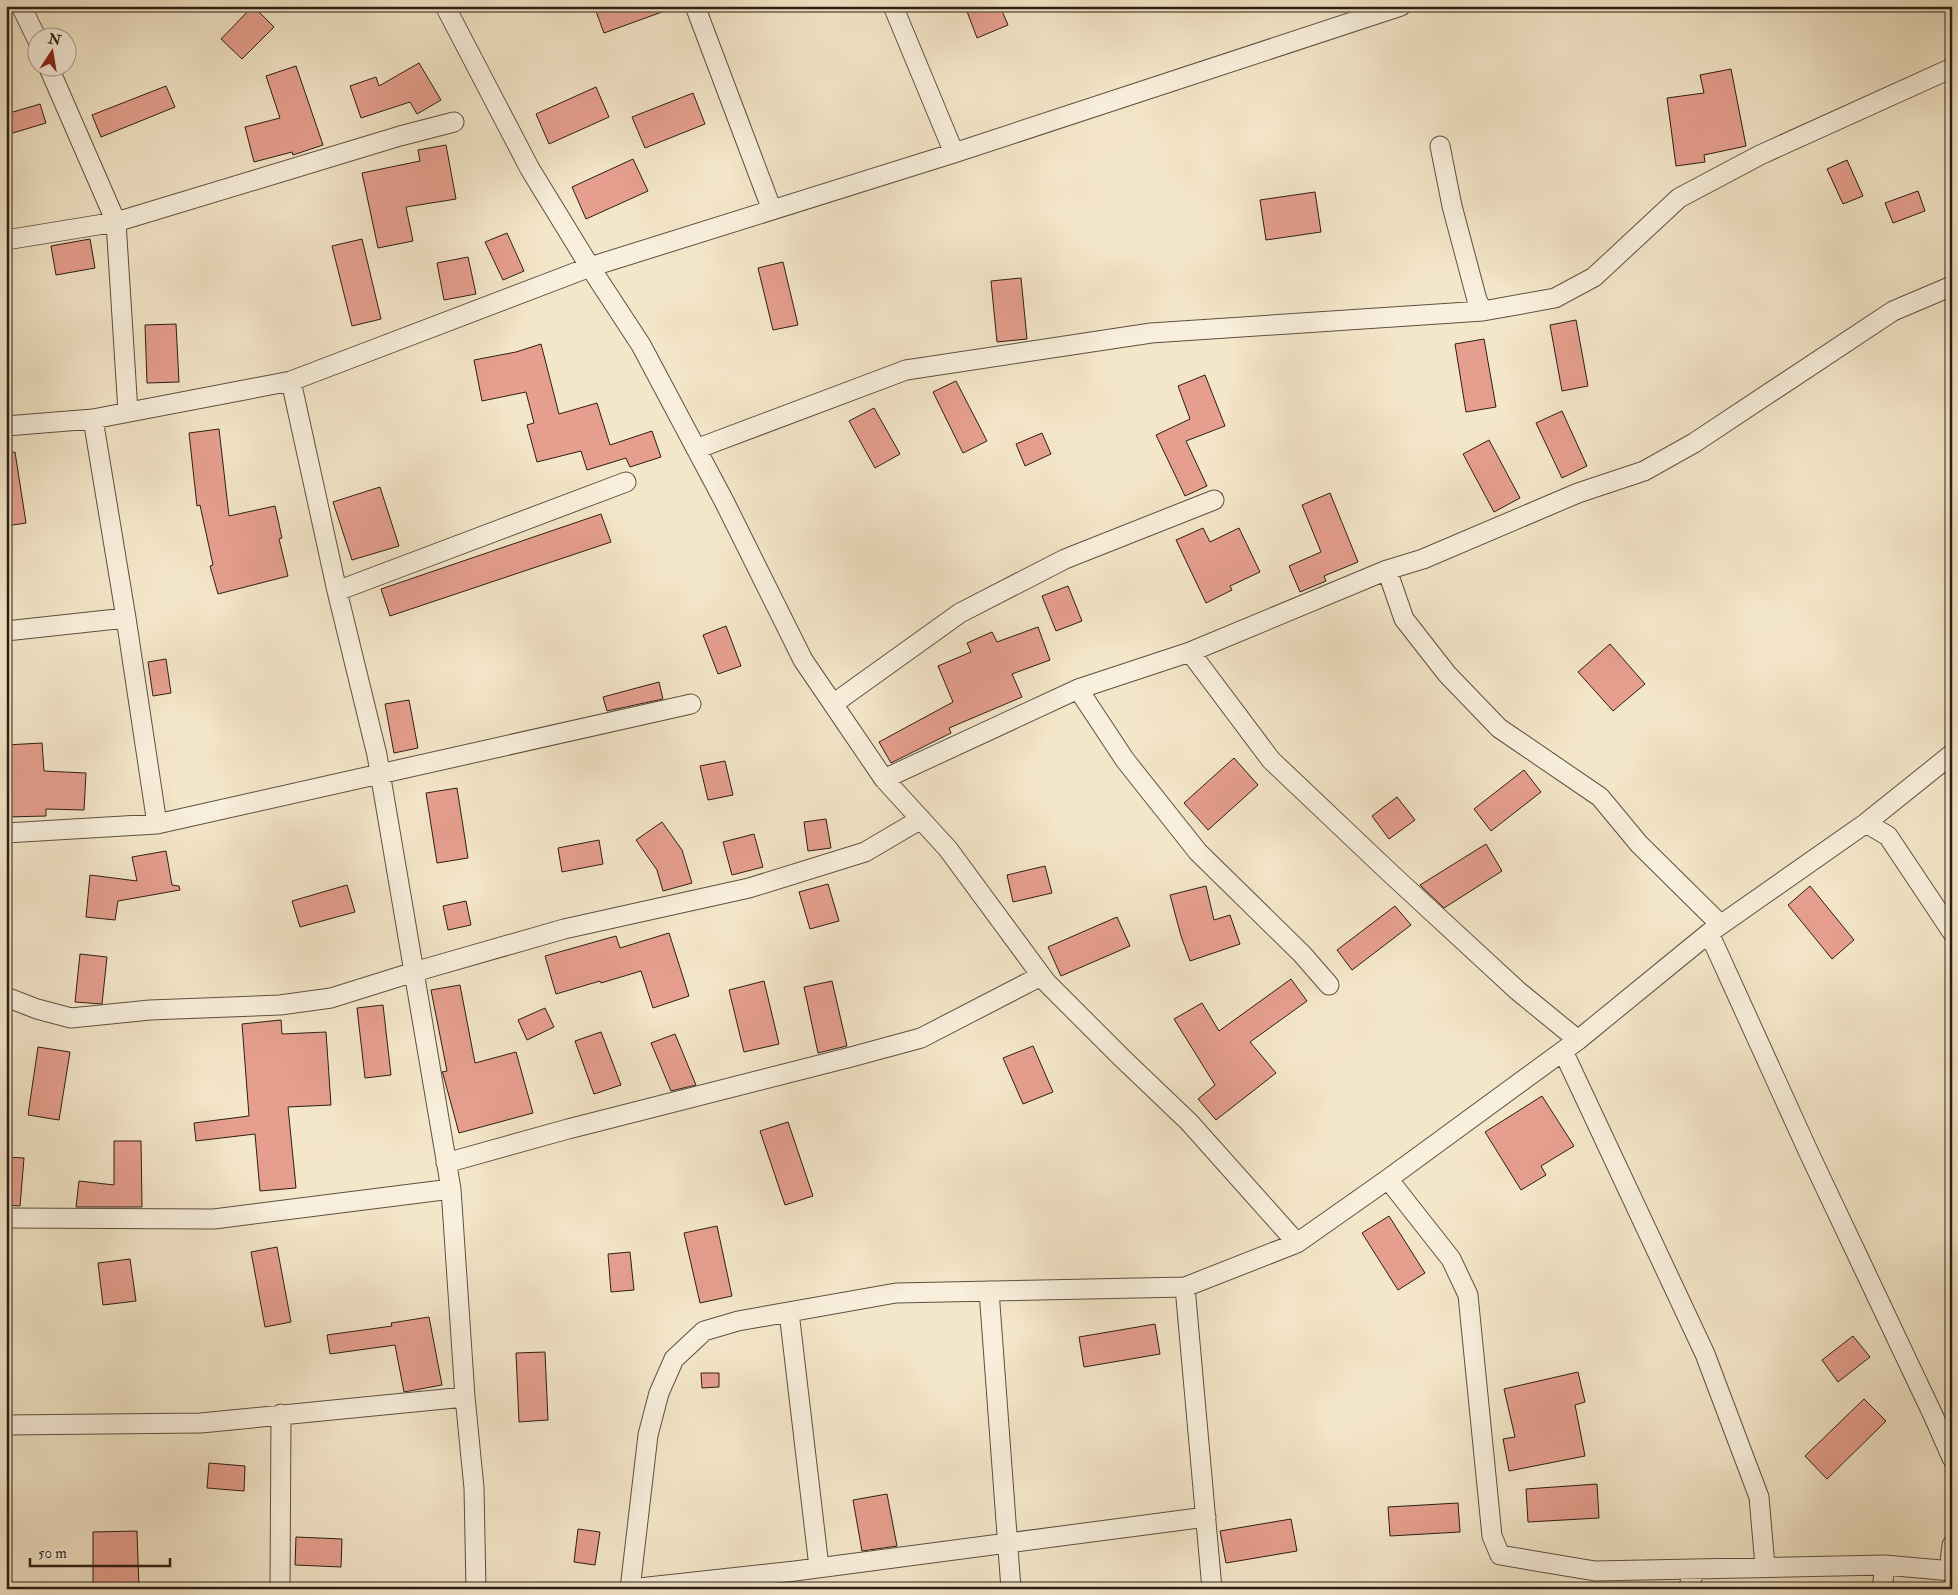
<svg xmlns="http://www.w3.org/2000/svg" width="1958" height="1595" font-family="'IM FELL Double Pica',serif">
  <style>
    .building { fill: #e69f8f; stroke: #2c1e13 }
    .lines { fill: none; stroke-linecap: round; stroke-linejoin: round }
    .minor-casing { stroke: #5e5040; stroke-width: 21 }
    .minor { stroke: #f8efdc; stroke-width: 19 }
  </style>
  <rect width="100%" height="100%" fill="#f4e6c9"/>
  <filter id="stains"><feTurbulence type="fractalNoise" baseFrequency=".004" numOctaves="4"/><feColorMatrix values="0 0 0 0 .2 0 0 0 0 .09 0 0 0 0 .02 0 0 0 .5 -.17"/></filter>
  <radialGradient id="worn" r=".72"><stop offset=".6" stop-color="#630" stop-opacity="0"/><stop offset="1" stop-color="#630" stop-opacity=".3"/></radialGradient>
  <path class="building" d="M253 6 274 27 242 59 221 39Z
    M594 6H673V8L604 33Z
    M965 6H1000L1008 25 977 38Z
    M419 63 441 100 417 114 410 102 361 118 350 86 376 77 379 86Z
    M296 66 323 145 293 155 292 152 254 162 245 127 280 118 266 76Z
    M1731 69 1746 146 1704 155 1705 162 1676 166 1667 98 1704 93 1700 75Z
    M166 86 175 107 101 137 92 115Z
    M596 87 609 117 549 144 536 114Z
    M693 93 705 124 645 148 632 117Z
    M40 104 46 123 6 135V114Z
    M446 145 456 199 406 207 413 241 378 248 362 173 420 161 418 150Z
    M633 159 648 191 586 219 572 187Z
    M1847 160 1863 196 1843 204 1827 169Z
    M1918 191 1925 211 1893 223 1885 203Z
    M1315 192 1321 232 1266 240 1260 200Z
    M507 233 524 271 503 280 485 242Z
    M90 239 95 268 56 275 51 246Z
    M362 239 381 319 352 326 332 246Z
    M468 257 476 294 444 300 437 263Z
    M783 262 798 325 773 330 758 268Z
    M1021 278 1027 339 997 342 991 281Z
    M1576 320 1588 386 1562 391 1550 325Z
    M176 324 179 382 147 383 145 325Z
    M1484 339 1496 407 1466 412 1455 344Z
    M541 344 559 414 597 403 610 445 652 431 661 457 630 467 626 458 587 470 581 451 537 462 527 425 534 423 526 392 482 401 474 360 516 352Z
    M1205 375 1225 426 1186 441 1207 486 1185 496 1156 435 1190 419 1178 386Z
    M956 381 987 441 963 453 933 392Z
    M874 408 900 454 875 468 849 421Z
    M1562 411 1587 466 1562 478 1536 423Z
    M219 429 229 516 275 506 282 538 279 539 288 576 218 594 210 566 213 565 200 505 197 506 189 433Z
    M1042 433 1051 454 1025 466 1016 444Z
    M1489 440 1520 498 1494 512 1463 454Z
    M15 452 26 523 6 526V453Z
    M380 487 399 546 352 560 333 502Z
    M1330 493 1358 562 1324 576 1326 581 1300 592 1289 566 1321 552 1302 505Z
    M601 514 611 542 390 616 381 589Z
    M1203 528 1210 542 1239 528 1260 572 1230 586 1232 590 1206 603 1176 540Z
    M1068 586 1082 621 1056 631 1042 596Z
    M726 626 741 666 718 674 703 635Z
    M1038 627 1050 660 1012 674 1022 697 949 728 951 733 891 763 879 742 953 702 938 666 971 652 967 643 992 632 997 642Z
    M1610 644 1645 684 1613 711 1578 672Z
    M166 659 171 693 153 696 148 662Z
    M659 682 663 699 607 711 603 697Z
    M409 700 418 748 394 753 385 704Z
    M42 743 44 771 86 773 84 810 46 809V816L6 817V745Z
    M1234 758 1258 785 1208 830 1184 803Z
    M725 761 733 795 708 800 700 766Z
    M1524 770 1541 792 1491 831 1474 809Z
    M457 788 468 858 437 863 426 793Z
    M1397 797 1415 820 1389 839 1372 816Z
    M826 819 831 848 808 851 804 822Z
    M662 822 682 850 692 883 663 891 657 870 636 840Z
    M754 834 763 867 732 875 723 842Z
    M599 840 603 864 562 872 558 848Z
    M1486 844 1502 871 1444 908 1420 885Z
    M166 851 172 885 179 886 180 890 118 901 115 920 86 917 90 875 137 881 132 857Z
    M1045 866 1052 893 1013 902 1007 875Z
    M828 884 839 921 810 929 799 892Z
    M347 885 355 912 300 927 292 901Z
    M1206 886 1214 920 1230 915 1240 944 1190 961 1181 936 1170 895Z
    M1810 886 1854 940 1832 959 1788 905Z
    M466 901 471 925 448 930 443 906Z
    M1395 906 1411 925 1352 970 1337 950Z
    M1117 917 1130 946 1061 976 1048 947Z
    M669 933 689 996 653 1008 641 971 601 983 600 981 556 994 545 956 616 936 620 948Z
    M80 954 107 957 102 1004 75 1002Z
    M1291 979 1307 1001 1250 1042 1276 1073 1216 1120 1198 1099 1215 1085 1174 1019 1202 1003 1219 1031Z
    M764 981 779 1044 744 1052 729 990Z
    M832 981 847 1046 818 1053 804 987Z
    M460 985 475 1063 516 1052 533 1113 459 1133 443 1074 442 1072 447 1071 431 990Z
    M383 1005 391 1075 365 1078 357 1008Z
    M545 1008 554 1027 527 1040 518 1020Z
    M281 1020 282 1034 326 1032 331 1105 288 1107 296 1188 260 1191 255 1134 196 1141 194 1123 249 1116 242 1024Z
    M601 1032 621 1085 594 1094 575 1041Z
    M675 1034 696 1085 671 1091 651 1043Z
    M1033 1046 1053 1092 1023 1104 1003 1058Z
    M38 1047 70 1052 59 1120 28 1115Z
    M1542 1096 1574 1146 1541 1166 1546 1175 1521 1190 1485 1132Z
    M788 1122 813 1196 785 1205 760 1131Z
    M114 1141H141L142 1207H76L79 1181 114 1185Z
    M6 1157 24 1158 20 1206 6 1205Z
    M1389 1216 1425 1273 1398 1290 1362 1233Z
    M717 1226 732 1296 700 1303 684 1233Z
    M277 1247 291 1322 265 1327 251 1252Z
    M630 1252 634 1290 611 1292 608 1254Z
    M130 1259 136 1301 103 1305 98 1263Z
    M429 1317 442 1385 404 1392 395 1345 330 1354 327 1335 392 1326 391 1323Z
    M1155 1324 1160 1354 1084 1367 1079 1337Z
    M1853 1336 1870 1357 1838 1382 1822 1360Z
    M545 1352 548 1420 519 1422 516 1353Z
    M1578 1372 1585 1402 1575 1405 1585 1456 1509 1471 1503 1439 1515 1437 1504 1389Z
    M701 1373H719V1387L702 1388Z
    M1864 1399 1886 1421 1827 1479 1805 1456Z
    M209 1463 245 1466 244 1491 207 1488Z
    M1597 1484 1599 1518 1528 1522 1526 1489Z
    M887 1494 897 1546 862 1551 853 1500Z
    M1458 1503 1460 1532 1390 1536 1388 1507Z
    M1291 1519 1297 1551 1226 1563 1220 1531Z
    M578 1529 600 1532 595 1565 574 1562Z
    M137 1531 139 1589H93V1532Z
    M296 1537 342 1539 341 1567 295 1565Z"/>
  <g class="lines">
    <g class="minor-casing">
      <path id="minor" d="M21 6 38 41
        M445 6 530 169 590 267 641 345 724 501 803 660 884 779 948 849 1046 982 1122 1058 1189 1122 1297 1243
        M695 6 772 210
        M893 6 954 153
        M49 68 116 222 128 412
        M1440 146 1452 206 1477 300 1483 311
        M6 240 116 222 400 136 454 122
        M291 381 337 591 377 755 451 1189 465 1397 474 1488 476 1589
        M93 419 126 618 157 824
        M6 426 93 419 291 381 590 267 954 153 1401 6
        M696 449 906 370 1151 333 1483 311 1555 298 1594 277 1679 198 1760 155 1952 68
        M1387 570 1404 619 1447 674 1499 728 1600 797 1639 844 1720 924
        M337 591 626 482
        M6 631 126 618
        M1190 652 1271 760 1388 871 1518 991 1578 1040
        M1078 689 1125 760 1198 852 1302 954 1329 985
        M833 704 960 613 1065 559 1214 500
        M884 779 1078 689 1190 652 1387 570 1423 559 1578 493 1644 471 1694 443 1893 311 1952 286
        M1866 823 1888 836 1952 932
        M6 833 157 824 691 704
        M1709 933 1809 1153 1933 1415 1952 1458
        M6 997 37 1009 71 1018 150 1010 280 1005 331 998 414 972 564 929 749 888 865 852 921 819
        M1563 1051 1705 1354 1759 1497 1765 1566
        M446 1163 568 1129 851 1057 921 1038 1041 976
        M1388 1179 1451 1259 1468 1295 1492 1536 1500 1555 1595 1571 1885 1565 1952 1571
        M6 1218 214 1219 451 1189
        M1185 1287 1212 1589
        M989 1291 1011 1589
        M789 1312 819 1567
        M6 1425 201 1423 465 1397
        M1949 1571 1952 1545
        M280 1589 281 1414
        M630 1589 648 1435 659 1393 674 1359 704 1331 738 1321 896 1293 1185 1287 1297 1243 1388 1179 1578 1040 1709 933 1866 823 1952 754
        M630 1589 795 1571 1206 1517
        M1688 1589 1695 1569
        M1882 1589 1885 1565"/>
    </g>
    <use href="#minor" class="minor"/>
  </g>
  <rect width="1958" height="1595" fill="none" stroke="#f4e6c9" stroke-width="25"/>
  <rect x="8" y="8" width="1943" height="1580" fill="none" stroke="#2c1e13" stroke-width="2.5"/>
  <rect x="12" y="12" width="1933" height="1570" fill="none" stroke="#2c1e13"/>
  <g transform="translate(52 52) rotate(12)"><circle r="24" fill="#f8efdc" stroke="#a69b8c"/>
  <path d="M0-4L9 19L0 12L-9 19Z" fill="#8f2418"/>
  <text y="-8" font-size="14" font-weight="bold" text-anchor="middle" fill="#2c1e13">N</text>
  </g>
  <path d="M30 1558v8h140v-8" fill="none" stroke="#2c1e13" stroke-width="2.5"/>
  <text x="38" y="1558" font-size="15" fill="#2c1e13" stroke="#f8efdc" stroke-width="4" paint-order="stroke">50 m</text>
  <rect width="100%" height="100%" filter="url(#stains)"/>
  <rect width="100%" height="100%" fill="url(#worn)"/>
</svg>
